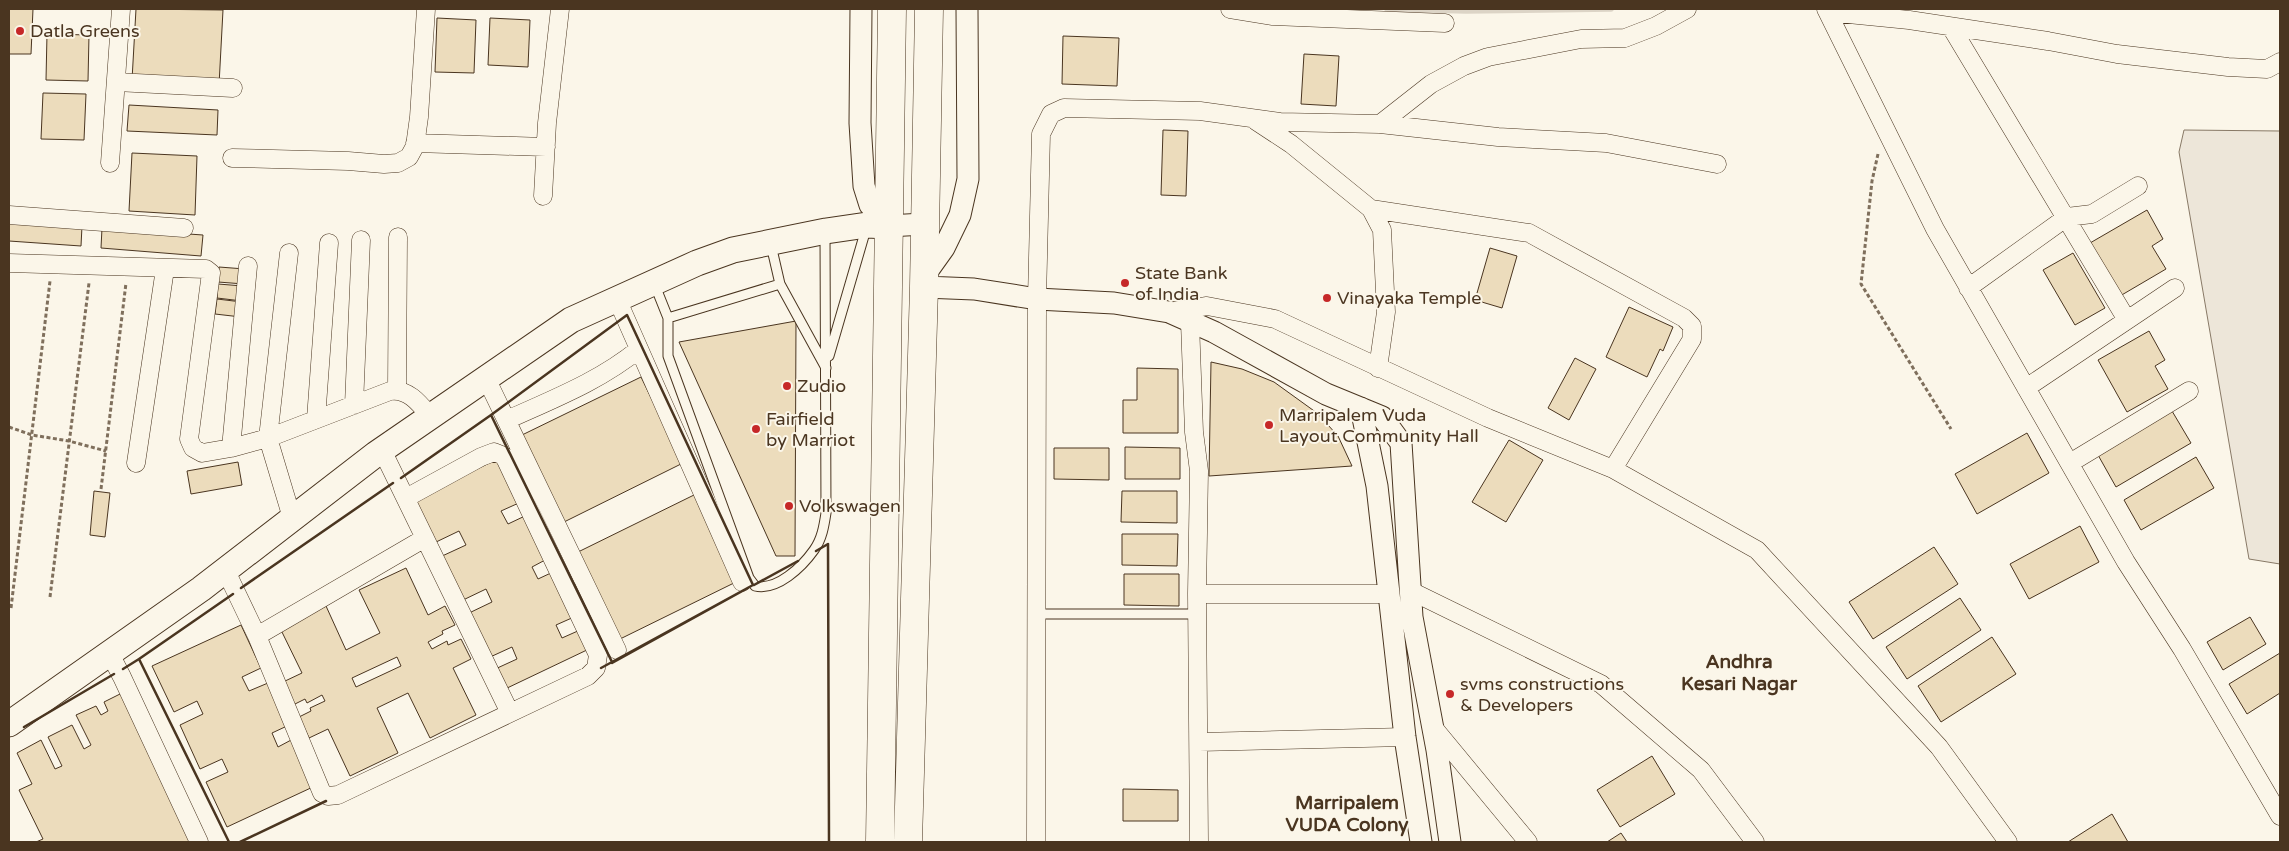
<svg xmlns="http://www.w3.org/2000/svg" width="2289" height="851" font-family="'Varela Round',sans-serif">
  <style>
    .green { fill: #ede6d9; stroke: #887966 }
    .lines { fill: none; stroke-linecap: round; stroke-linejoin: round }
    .stream { stroke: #dcd4c6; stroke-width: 5.5 }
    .building { fill: #ecdcbc; stroke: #4a3520; fill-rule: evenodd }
    .service-casing { stroke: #4a3520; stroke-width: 11 }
    .minor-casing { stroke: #4a3520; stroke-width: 19 }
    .tertiary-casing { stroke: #4a3520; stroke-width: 23 }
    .secondary-casing { stroke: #4a3520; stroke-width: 27 }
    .primary-casing { stroke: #4a3520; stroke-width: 29 }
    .path { stroke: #7f6f5c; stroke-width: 3; stroke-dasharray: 4 2.5; stroke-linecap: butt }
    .service { stroke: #fbf6e9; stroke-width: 9 }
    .minor { stroke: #fbf6e9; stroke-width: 18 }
    .tertiary { stroke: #fbf6e9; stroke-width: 21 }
    .secondary { stroke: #fbf6e9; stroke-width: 25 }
    .primary { stroke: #fbf6e9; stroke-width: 28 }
    .wall { stroke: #4a3520; stroke-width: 2.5 }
    .poi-dot { fill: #c62828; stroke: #fbf6e9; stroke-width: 2 }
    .labels { text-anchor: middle; stroke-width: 4; stroke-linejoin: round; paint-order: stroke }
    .poi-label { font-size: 18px; fill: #4a3520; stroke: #fbf6e9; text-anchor: start }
    .neighbourhood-label { font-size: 19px; font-weight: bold; fill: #4a3520; stroke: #fbf6e9 }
  </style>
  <rect width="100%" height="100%" fill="#fbf6e9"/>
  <path class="green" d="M2184 130 2280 131V564L2249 559 2179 152Z"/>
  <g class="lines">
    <path class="stream" d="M1387 9 1466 11 1611 9"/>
  </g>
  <path class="building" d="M9 9H33L31 54H9Z
    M136 9 223 10 219 85 132 80Z
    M437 18 476 20 474 73 435 72Z
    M490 18 530 20 528 67 488 65Z
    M47 34 89 35 88 81 46 80Z
    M1063 36 1119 38 1117 86 1062 84Z
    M1304 54 1339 56 1336 106 1301 104Z
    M43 93 86 94 84 140 41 139Z
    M129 105 218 110 217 135 127 131Z
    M1163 130 1188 131 1186 196 1161 195Z
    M132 153 197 156 195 215 129 211Z
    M2147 210 2163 239 2152 246 2166 269 2120 296 2090 243Z
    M9 221 82 226 81 246 9 241Z
    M102 228 203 235 201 256 101 248Z
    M1490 248 1517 256 1502 308 1475 300Z
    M2073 253 2105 308 2075 325 2043 270Z
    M219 267 245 269 244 284 218 282Z
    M218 284 243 286 242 301 217 298Z
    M217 299 242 302 241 317 215 314Z
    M1629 307 1673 327 1663 351 1660 349 1647 377 1606 357Z
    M796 321 795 556H776L679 342Z
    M2149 331 2165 360 2155 366 2168 389 2127 412 2098 360Z
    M1575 358 1596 369 1569 420 1548 408Z
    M1211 362 1242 369 1274 382 1317 413 1338 436 1352 466 1209 476Z
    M1137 368 1178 369V433H1123V400H1137Z
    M641 377 683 463 564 522 522 435Z
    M2172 411 2191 443 2116 487 2098 455Z
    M2027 433 2049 473 1977 514 1955 474Z
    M1509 440 1543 460 1506 522 1472 502Z
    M1125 447 1180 448V479H1125Z
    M1054 448H1109V480L1054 479Z
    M2196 457 2214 488 2141 530 2124 500Z
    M500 458 521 502 501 511 508 524 527 515 547 559 532 567 538 579 553 572 574 617 556 625 562 638 580 630 589 649 503 690 493 670 517 659 512 647 488 658 467 614 492 602 486 589 461 601 440 557 466 545 459 531 434 543 413 499Z
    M238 462 242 485 191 494 187 471Z
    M94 491 110 493 105 537 90 535Z
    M1122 491H1177V523L1121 522Z
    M696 494 738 581 618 640 576 553Z
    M2080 526 2099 562 2029 599 2010 564Z
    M1122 534H1178L1177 566 1122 565Z
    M1934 547 1958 584 1873 639 1849 602Z
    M406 568 428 615 445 606 455 625 442 631 443 634 428 642 432 649 447 641 448 645 461 639 471 659 453 668 476 715 430 738 408 693 377 708 398 753 350 776 328 729 309 738 299 717 311 711 310 708 325 701 322 695 307 703 305 699 293 705 283 682 302 673 280 628 326 606 346 650 380 633 359 590ZM397 657 401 666 356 687 352 678Z
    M1124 574H1179V606L1124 605Z
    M1960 598 1981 630 1907 679 1886 647Z
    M2250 617 2266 644 2223 670 2207 642Z
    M241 625 261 668 242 677 249 691 268 683 287 726 272 733 278 747 293 739 315 786 227 827 206 782 228 772 222 759 200 769 180 725 203 714 197 701 174 712 152 666Z
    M1992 637 2016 674 1941 722 1918 686Z
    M2280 653V693L2247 714 2229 684Z
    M122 693 194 842H36L43 839 19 790 32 784 17 753 41 740 55 769 62 766 48 737 72 725 84 749 91 745 76 715 96 706 101 715 108 711 104 702Z
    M1652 756 1675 794 1620 827 1597 790Z
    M1123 789 1178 790V821H1123Z
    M2112 814 2128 842H2068Z
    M1621 833 1627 842H1607Z"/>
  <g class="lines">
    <g class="service-casing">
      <path id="service" d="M654 283 668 318V356L749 578 755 586C777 591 802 567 814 550 822 539 824 526 826 513L825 233
        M780 284 826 368
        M668 318 780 284 771 245
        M829 356 866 229
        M1036 614H1197"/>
    </g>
    <g class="minor-casing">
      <path id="minor" d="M1230 9 1273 16 1445 23
        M1826 9 1935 229 2126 562 2182 649 2280 816
        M1828 12 1909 20 2048 41 2117 54 2228 67 2267 69 2280 62
        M1951 27 2127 320
        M116 82 233 88
        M1256 121 1291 144 1371 209 1382 230 1386 312 1378 368
        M1380 124 1498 137 1606 143 1717 164
        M415 143 546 147
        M232 158 348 161 384 164 398 163 409 157 415 146 419 117 426 9
        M110 163 121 9
        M543 196 547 123 560 9
        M1371 209 1529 233 1684 318 1692 326V339L1613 469
        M9 215 184 228
        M289 253 268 438 292 518
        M9 263 206 269 211 273 189 439 193 448 202 453 231 448 268 438 390 391C408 388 420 404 430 416
        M1968 288 2067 217 2092 214 2138 186
        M617 299 742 582
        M1169 312 1207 306 1275 319 1488 418 1613 469 1757 550 1939 747 2008 842
        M1190 322 1194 432 1199 471 1197 594 1199 842
        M486 378 617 650
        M2026 388 2175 288
        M397 390 398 237
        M354 405 361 240
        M316 419 329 243
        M507 420C553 399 600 381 639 349
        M231 448 248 266
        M382 450 510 713
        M136 463 165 269
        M2070 463 2189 391
        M225 569 257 636 322 793 328 796 338 795 588 676 596 668 598 655 504 456 494 452 481 457 406 498
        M1411 591 1601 684 1701 770 1755 842
        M1197 594H1390
        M257 636 425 538
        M109 652 122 677 199 842
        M1433 727 1528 842
        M1199 742 1405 737
        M1036 842 1037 299 1041 134 1051 114 1064 108 1200 111 1280 122 1380 124 1431 84 1464 66 1488 57 1581 39 1625 38 1656 26 1687 9"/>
    </g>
    <g class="tertiary-casing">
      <path id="tertiary" d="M861 9 860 123 864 186 870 205 888 226 924 224
        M924 276 944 248 960 215 968 179 967 9
        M924 287 974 289 1037 299 1114 303 1169 312 1214 332 1326 394 1382 417 1401 443 1412 617 1437 750 1450 842
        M1361 408 1377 486 1405 737 1421 842"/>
    </g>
    <g class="secondary-casing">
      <path id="secondary" d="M9 724 201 589 376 454 571 320 697 263 733 250 826 231 867 225 888 226"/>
    </g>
    <g class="primary-casing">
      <path id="primary" d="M880 842 892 9
        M908 842 924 287 929 9"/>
    </g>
    <path class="path" d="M1878 154 1872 181 1861 284 1951 429
      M9 427 32 435 69 441 106 451
      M101 489 126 283
      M50 597 89 283
      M11 608 50 281"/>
    <use href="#service" class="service"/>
    <use href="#minor" class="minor"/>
    <use href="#tertiary" class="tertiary"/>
    <use href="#secondary" class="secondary"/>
    <use href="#primary" class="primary"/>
    <path class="wall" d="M627 315 753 585 612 662 491 415Z
      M401 478 491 415 509 452
      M816 551 828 544 829 842
      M574 584 612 662 601 668
      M754 585 798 561
      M241 588 393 483
      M612 663 746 589
      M123 669 139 659
      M24 727 114 674
      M229 842 139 659 233 594
      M240 842 326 801"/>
  </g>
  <g class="poi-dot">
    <circle cx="20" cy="31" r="5"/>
    <circle cx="1125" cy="283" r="5"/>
    <circle cx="1327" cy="298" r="5"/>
    <circle cx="787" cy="386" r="5"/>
    <circle cx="1269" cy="425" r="5"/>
    <circle cx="756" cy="429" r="5"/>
    <circle cx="789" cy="506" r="5"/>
    <circle cx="1450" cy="694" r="5"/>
  </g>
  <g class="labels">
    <g class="poi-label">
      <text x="30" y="37">Datla Greens</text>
      <text x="1135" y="279">State Bank<tspan x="1135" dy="21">of India</tspan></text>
      <text x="1337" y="304">Vinayaka Temple</text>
      <text x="797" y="392">Zudio</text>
      <text x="1279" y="421">Marripalem Vuda<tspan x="1279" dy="21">Layout Community Hall</tspan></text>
      <text x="766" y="425">Fairfield<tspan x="766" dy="21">by Marriot</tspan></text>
      <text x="799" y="512">Volkswagen</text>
      <text x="1460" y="690">svms constructions<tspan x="1460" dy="21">&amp; Developers</tspan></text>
    </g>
    <g class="neighbourhood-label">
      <text x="1739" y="668">Andhra<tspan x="1739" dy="22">Kesari Nagar</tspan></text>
      <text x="1347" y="809">Marripalem<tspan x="1347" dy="22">VUDA Colony</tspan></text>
    </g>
  </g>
  <rect width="2289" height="851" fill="none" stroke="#4a3520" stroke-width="20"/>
</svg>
